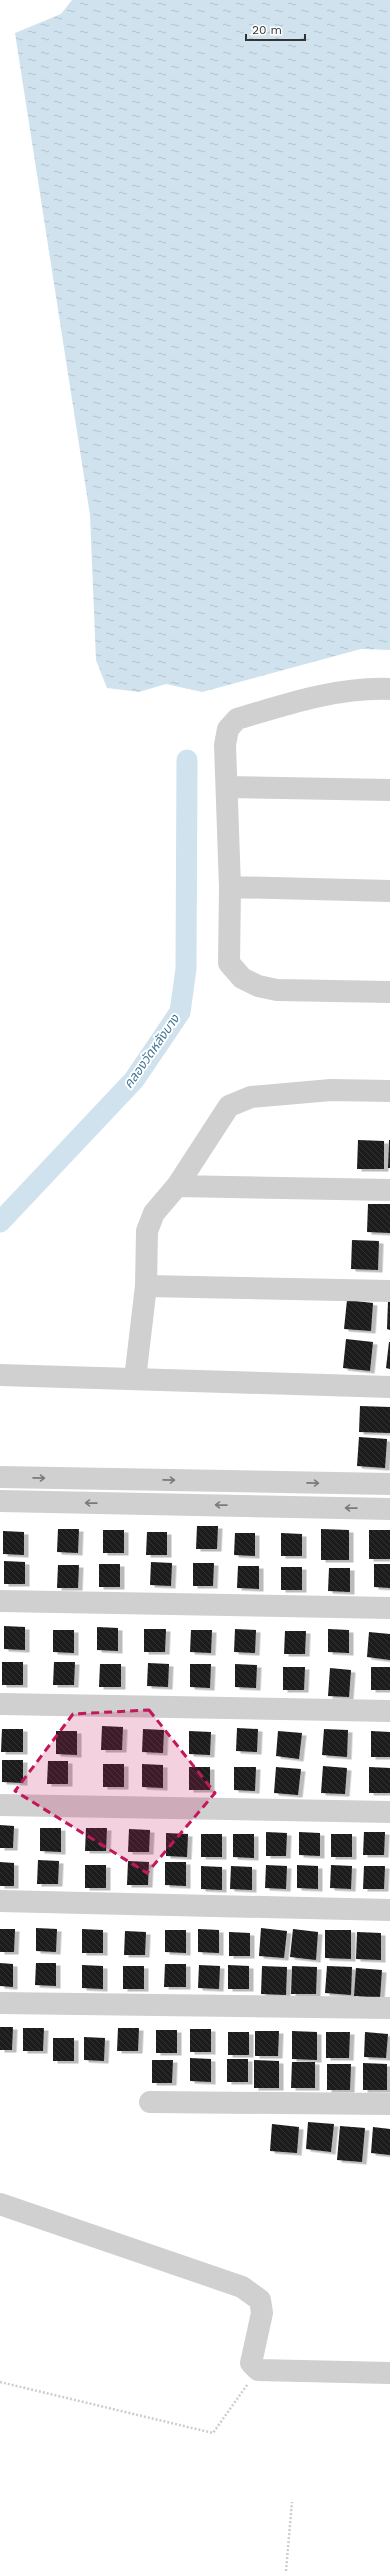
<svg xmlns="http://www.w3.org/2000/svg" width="390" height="2571" font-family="'Work Sans','Noto Sans Thai',sans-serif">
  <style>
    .water { fill: url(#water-ripples) }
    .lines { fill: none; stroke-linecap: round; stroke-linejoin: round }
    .canal { stroke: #cfe2ee; stroke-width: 21 }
    .building { fill: url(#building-back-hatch); filter: url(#shadow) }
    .path { stroke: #cdcdcd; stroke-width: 2.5; stroke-dasharray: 2 2; stroke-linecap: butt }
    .minor { stroke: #d0d0d0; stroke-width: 22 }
    .oneway { stroke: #7a7a7a }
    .marked { fill: #c2185b; fill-opacity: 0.2; stroke: #c2185b; stroke-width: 3; stroke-dasharray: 8 5; stroke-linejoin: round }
    .labels { text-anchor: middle; stroke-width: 4; stroke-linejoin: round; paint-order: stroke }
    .water-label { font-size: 13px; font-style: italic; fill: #3f7597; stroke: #fff }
  </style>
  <defs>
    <pattern id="water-ripples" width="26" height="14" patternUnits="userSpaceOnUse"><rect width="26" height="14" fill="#cfe2ee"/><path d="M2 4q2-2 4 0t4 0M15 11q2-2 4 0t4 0" fill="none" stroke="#b2c2cd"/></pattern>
    <pattern id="building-back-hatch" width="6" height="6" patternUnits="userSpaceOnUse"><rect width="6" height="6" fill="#1a1a1a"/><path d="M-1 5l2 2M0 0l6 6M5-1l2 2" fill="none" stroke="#333"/></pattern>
    <filter id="shadow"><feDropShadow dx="4.5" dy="2.5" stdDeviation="0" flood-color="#0004"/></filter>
  </defs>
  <rect width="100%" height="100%" fill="#fff"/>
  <path class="water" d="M72 0H390V650L361 649 202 692 166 684 139 692 107 688 96 660 90 515 15 33 61 14Z"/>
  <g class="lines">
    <path class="canal" d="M0 1222 134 1080 180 1012 186 969 187 760"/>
  </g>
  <path class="building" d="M358 1140 384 1141V1169H357Z
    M389 1140H390V1168H388Z
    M368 1204H390V1233L367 1232Z
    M352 1240 379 1241 378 1270 351 1269Z
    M347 1300 373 1303 371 1331 344 1329Z
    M388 1301H390V1330L387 1329Z
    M346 1339 373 1342 370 1371 343 1368Z
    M389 1342H390V1369L386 1368Z
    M360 1406 390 1407V1433L359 1432Z
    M359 1437 387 1439 385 1468 357 1466Z
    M197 1526H218L217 1549H196Z
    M58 1529H79L78 1553 57 1552Z
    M321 1529 349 1530V1560H321Z
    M103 1530H124V1553H103Z
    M369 1530H390V1559H369Z
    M3 1531 24 1532V1555L3 1554Z
    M147 1532H167V1555H146Z
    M235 1533H255V1556L234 1555Z
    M281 1533 302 1534V1556H281Z
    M4 1561 25 1562V1584H4Z
    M151 1562 172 1563 171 1586 150 1585Z
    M193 1563H214L213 1586H193Z
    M99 1564H120V1587H99Z
    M374 1564H390V1588L374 1587Z
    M58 1565H79L78 1588H57Z
    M238 1566H259V1589L237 1588Z
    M281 1567H302V1590H281Z
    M329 1568H350V1592L328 1591Z
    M4 1626 25 1627V1650L4 1649Z
    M97 1627 118 1628V1651L97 1650Z
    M144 1629H166L165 1652H144Z
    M235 1629 256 1630 255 1653 234 1652Z
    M328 1629 349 1630V1653L328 1652Z
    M53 1630H74V1653L53 1652Z
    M191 1630H212L211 1653 190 1652Z
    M285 1631H306L305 1654H284Z
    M369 1632 390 1634V1660L367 1657Z
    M2 1662H23V1685H2Z
    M54 1662H75L74 1685H53Z
    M148 1663 169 1664 168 1687 147 1686Z
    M100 1664H121V1687H99Z
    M190 1664H211L210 1688 190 1687Z
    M235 1664 257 1665 256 1688 235 1687Z
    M283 1667H305L304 1690H283Z
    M371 1667H390V1690H371Z
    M330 1668 351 1670 349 1697 328 1696Z
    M102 1726 123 1727 122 1750H101Z
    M237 1728 258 1729 257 1752 236 1751Z
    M2 1729H23V1752H1Z
    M143 1729 164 1730 163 1753 142 1752Z
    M324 1729 348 1730 347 1757 322 1755Z
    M56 1731H77V1755L56 1754Z
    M189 1731 211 1732 210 1755 189 1754Z
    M278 1731 302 1733 299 1759 276 1756Z
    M371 1731 390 1732V1757H371Z
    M2 1760H23V1783L2 1782Z
    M48 1761H68V1784H47Z
    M103 1764H124V1787H103Z
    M142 1764 163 1765V1788L142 1787Z
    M323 1766 347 1768 345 1794 321 1793Z
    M189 1767H210V1790H189Z
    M234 1767H256L255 1791 234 1790Z
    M276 1767 301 1769 298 1795 274 1793Z
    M369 1767 390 1768V1793H369Z
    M0 1825 14 1826 13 1848H0Z
    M40 1828H61V1852L40 1851Z
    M86 1828H107L106 1851H85Z
    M129 1829 150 1830 149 1852H128Z
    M266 1832 287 1833 286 1856H266Z
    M299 1832 320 1833V1856L299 1855Z
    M364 1832H385L384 1855H363Z
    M166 1833 188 1834 187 1857 166 1856Z
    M201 1834H222V1857H201Z
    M233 1834H254V1858L233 1857Z
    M331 1834H352V1857H331Z
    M38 1860 59 1861 58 1884H37Z
    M128 1861 149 1862 148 1885H127Z
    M0 1862 14 1863V1886H0Z
    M165 1862H186V1886L165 1885Z
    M85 1865H106V1888H85Z
    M266 1865 287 1866 286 1889 265 1888Z
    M297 1865 318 1866V1889L297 1888Z
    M331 1865 352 1866 351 1889 330 1888Z
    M201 1866 222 1867V1890L201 1889Z
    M231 1866 252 1867V1890L230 1889Z
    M364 1866H385L384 1889H363Z
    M36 1928 57 1929 56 1952 36 1951Z
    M261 1928 287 1931 284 1958 259 1956Z
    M0 1929H15L14 1952H0Z
    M82 1929 103 1930V1953H82Z
    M198 1929 219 1930V1953L198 1952Z
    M293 1929 318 1932 316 1960 290 1957Z
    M165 1930H186V1953L165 1952Z
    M325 1930H351V1959L325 1958Z
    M125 1931 146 1932 145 1955H124Z
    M229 1932 250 1933V1956H229Z
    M357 1932 381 1933V1960L356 1959Z
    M0 1963 13 1964V1987L0 1986Z
    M36 1963H56V1986L35 1985Z
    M165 1964H186V1987H164Z
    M82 1965 103 1966V1989L82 1988Z
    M199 1965 220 1966 219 1989 198 1988Z
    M228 1965 249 1966V1989H228Z
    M123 1966H144V1989H123Z
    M262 1966 287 1967 286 1995 261 1994Z
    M292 1966 317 1967 316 1994H291Z
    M327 1966 352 1967 351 1995 325 1993Z
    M356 1968 382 1970 380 1998 354 1996Z
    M0 2027H13L12 2050H0Z
    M23 2028H44L43 2051H23Z
    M118 2028H139L138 2051H117Z
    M190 2029H211V2052H190Z
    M156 2030H177V2053H156Z
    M255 2031H279L278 2056H255Z
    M292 2031 317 2032V2060L292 2059Z
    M228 2032H249V2055H228Z
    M326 2032H350L349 2058H326Z
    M365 2032 388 2034 386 2058 364 2057Z
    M84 2037 105 2038 104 2061 84 2060Z
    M53 2038H74V2061H53Z
    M190 2058 211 2059V2082L190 2081Z
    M227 2059H248V2082H227Z
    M152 2060H173L172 2083H152Z
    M254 2060 279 2061V2088H254Z
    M292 2062H315V2088H291Z
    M363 2063 387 2064V2090H363Z
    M327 2064H351L350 2090H327Z
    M308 2122 334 2124 331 2152 306 2149Z
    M272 2124 299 2127 297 2153 270 2151Z
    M340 2126 365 2128 362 2162 337 2160Z
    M373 2127 390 2129V2155L371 2153Z"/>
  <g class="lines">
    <path class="path" d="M0 2382 213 2433 247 2385
      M286 2571 292 2502"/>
    <path class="minor" d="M390 689C338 687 287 704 237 719L228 729 225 745 230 887 229 963 242 978 258 986 277 990 390 992
      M227 787 390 790
      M230 887 390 891
      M177 1186 390 1190
      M146 1286 390 1291
      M0 1375 390 1387
      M135 1379 146 1286 147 1231 154 1213 177 1186 229 1106 251 1097 331 1090 390 1091
      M0 1477 390 1484
      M0 1501 390 1509
      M0 1601 390 1608
      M0 1704 390 1711
      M0 1805 390 1812
      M0 1901 390 1910
      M0 2003 390 2008
      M150 2102 390 2104
      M0 2204 242 2287 260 2300 262 2313 251 2363 258 2370 390 2373"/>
  </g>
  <defs><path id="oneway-shaft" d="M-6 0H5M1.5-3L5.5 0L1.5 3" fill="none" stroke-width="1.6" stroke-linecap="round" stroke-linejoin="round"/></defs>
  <g class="oneway">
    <use href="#oneway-shaft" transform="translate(39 1478) rotate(1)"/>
    <use href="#oneway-shaft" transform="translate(169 1480) rotate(1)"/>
    <use href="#oneway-shaft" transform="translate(313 1483) rotate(1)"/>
    <use href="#oneway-shaft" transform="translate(91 1503) rotate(-179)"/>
    <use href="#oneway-shaft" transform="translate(221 1505) rotate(-179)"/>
    <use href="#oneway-shaft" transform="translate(351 1508) rotate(-179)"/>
  </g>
  <path class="marked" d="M149 1710 215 1793 147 1873 15 1791 73 1714Z"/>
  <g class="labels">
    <g class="water-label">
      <text transform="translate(151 1051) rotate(-55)" y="5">คลองวัดหลังบาง</text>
    </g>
  </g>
  <path d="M246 34v6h59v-6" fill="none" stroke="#333333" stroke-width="2"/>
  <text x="252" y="34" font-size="12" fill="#333333" stroke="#ffffff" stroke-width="3" paint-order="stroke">20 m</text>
</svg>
